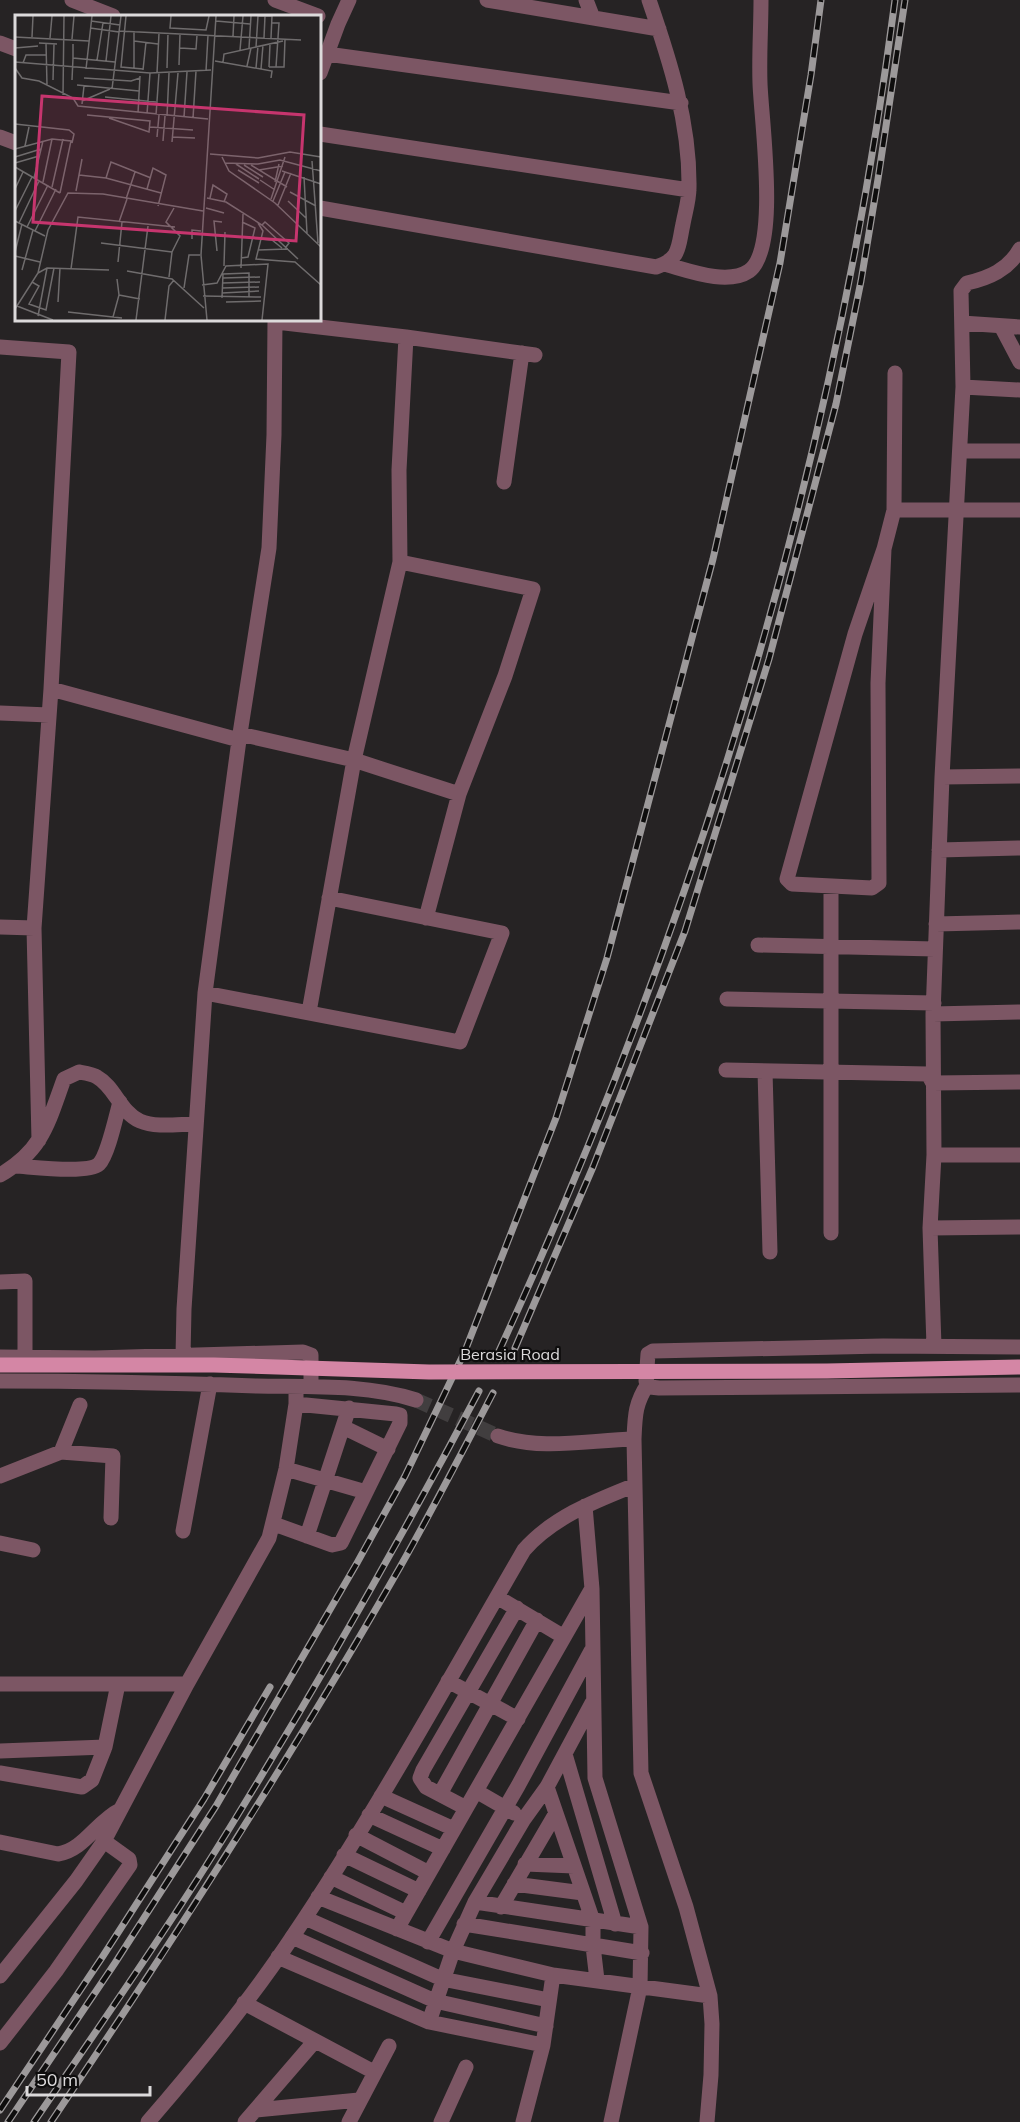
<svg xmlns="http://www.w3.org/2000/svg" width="1020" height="2122" font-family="Mulish,sans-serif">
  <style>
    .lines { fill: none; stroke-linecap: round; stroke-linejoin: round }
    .minor-tunnel { stroke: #413e3f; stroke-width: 15; stroke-dasharray: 15 8; stroke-linecap: butt }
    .minor { stroke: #7c5664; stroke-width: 15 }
    .rail-casing { stroke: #9c999a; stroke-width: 7 }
    .rail { stroke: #0e0d0d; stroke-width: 4.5; stroke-dasharray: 14; stroke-linecap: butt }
    .major-bridge { stroke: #d486a5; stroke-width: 15 }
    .labels { text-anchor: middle; stroke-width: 4.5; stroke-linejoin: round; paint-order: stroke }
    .street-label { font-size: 16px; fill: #dcdadb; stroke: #0e0d0d }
    .inset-road { fill: none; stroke: #6f6c6d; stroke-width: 1.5 }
    .view { fill: #c6356e; fill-opacity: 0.15; stroke: #c6356e; stroke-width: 3 }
    .inset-edge { fill: none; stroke: #dcdadb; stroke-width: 3 }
  </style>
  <rect width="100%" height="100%" fill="#262324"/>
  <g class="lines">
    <path class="minor-tunnel" d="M416 1400 498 1436"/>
    <path class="minor" d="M72 0 113 16
      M275 0 318 16
      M487 0 659 29
      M586 0 593 18
      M0 43 16 49
      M327 54 681 103
      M320 73 338 24 349 0
      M320 134 689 190
      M0 137 16 143
      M320 208 656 267C681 259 678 246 683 224 685 213 689 200 689 188 690 123 670 61 649 0
      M664 264C687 270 727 286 749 271 780 249 761 119 760 83 759 55 761 27 761 0
      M276 322 406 337 535 355
      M962 323 1020 327
      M1001 326 1020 362
      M0 347 69 352 51 689 34 928 39 1140
      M963 387 1020 390
      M961 451H1020
      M504 482 522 353
      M894 510H1020
      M884 549 855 634 787 879 792 884 872 888 879 883 878 683 884 549 894 510 895 373
      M400 562 533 589 505 676 459 794 426 918
      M51 689 239 740
      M0 713 49 715
      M240 734 354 760 459 794
      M942 777 1020 776
      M939 850 1020 848
      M936 924 1020 922
      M0 927 34 928
      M758 945 935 949
      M205 993 460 1042 502 933 329 898
      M727 999 934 1003
      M309 1012 354 760 400 562 399 470 406 337
      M933 1014 1020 1012
      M726 1070 928 1074 933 1083 1020 1082
      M765 1071 770 1252
      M934 1155H1020
      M16 1166C33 1167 88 1174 99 1164 108 1155 116 1116 120 1102
      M0 1175C43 1150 48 1123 64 1079L79 1072C85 1073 93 1074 97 1077 115 1087 120 1112 140 1121 156 1128 179 1124 196 1124
      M930 1228 1020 1227
      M831 1233V887
      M0 1282 25 1281V1357
      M934 1346 930 1228 934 1155 933 1014 942 777 963 387 961 291 967 283C989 278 1008 270 1020 249
      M1020 1347 883 1346 653 1351 648 1354 646 1381 650 1387 659 1388 1020 1385
      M183 1356 184 1309 205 993 239 740 269 548 274 435 275 320
      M0 1357 95 1358 303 1352 311 1355V1381
      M0 1381C86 1381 171 1383 257 1386 309 1387 366 1384 416 1400
      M648 1384C635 1403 635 1416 634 1439L641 1773 686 1907 710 1996 712 2024 711 2075 707 2122
      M343 1427 388 1449
      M498 1436C542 1451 589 1440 634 1439
      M61 1452 80 1405
      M286 1469 366 1492
      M0 1476 61 1452 113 1456 111 1518
      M585 1506 592 1589 595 1778 641 1927 640 1987 611 2122
      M274 1524 332 1545 341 1543 400 1423V1415L396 1414 296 1404
      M183 1531 210 1384
      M307 1536 349 1408
      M0 1543 33 1550
      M497 1597 564 1637
      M448 1681 518 1719
      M0 1684H187
      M0 1751 105 1747
      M565 1754 615 1924
      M0 1773 82 1787 92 1780 105 1747 118 1684
      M547 1787 593 1921V1946L597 1980
      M476 1791 591 1590
      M440 1794 537 1620
      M381 1796 454 1829
      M466 1808 426 1787 420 1778 423 1770 517 1608
      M369 1815 443 1849
      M356 1835 429 1873
      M0 1842 58 1854C84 1850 97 1821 120 1810
      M344 1855 419 1891
      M525 1864 574 1866
      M331 1877 406 1913
      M514 1884 583 1893
      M318 1897 453 1951 553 1975 710 1996
      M475 1902 641 1927
      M501 1907 556 1813
      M305 1918 442 1979 549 2000
      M464 1924 642 1953
      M397 1929 476 1791 514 1813
      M292 1937 435 2001 546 2026
      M428 1942 518 1786 591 1651
      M278 1957 429 2022 543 2045
      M0 1976 76 1881 104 1841 187 1684 269 1538 286 1469 296 1404V1387
      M244 2003 374 2072
      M429 2022 453 1951 475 1902 524 1819 547 1787 592 1703
      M0 2043 56 1971 130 1865 129 1859 104 1841
      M256 2110 359 2100
      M148 2122C199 2063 250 2001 293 1936 377 1811 449 1679 524 1550 553 1517 595 1501 635 1485
      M245 2122 314 2042
      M349 2122 389 2046
      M441 2122 466 2067
      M523 2122 543 2045 553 1975"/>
    <g class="rail-casing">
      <path id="rail" d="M515 1348 593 1167 685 931 769 659 836 404 861 281 878 179 905 0
        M499 1351C697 921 834 470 895 0
        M0 2110 103 1956 204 1799 270 1687
        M8 2122 115 1963 216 1806 357 1563 405 1476 465 1351 556 1118 607 958 713 559 780 263 811 75 821 0
        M34 2122C103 2021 173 1921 237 1816 322 1677 403 1535 479 1391
        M51 2122C170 1945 286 1766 392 1581 428 1519 460 1456 493 1393"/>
    </g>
    <use href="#rail" class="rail"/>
    <path class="major-bridge" d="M0 1365H214L429 1372 827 1371 1020 1367"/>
  </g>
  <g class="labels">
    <g class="street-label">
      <text x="510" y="1360">Berasia Road</text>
    </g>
  </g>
  <g transform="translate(15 15)">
    <rect width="306" height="306" fill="#262324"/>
    <path class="inset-road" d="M111 1 106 52 128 54M156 1 155 13 191 15 194 1M243 1H257L256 23M76 6 105 10M201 6 235 9M257 8H264L261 52M75 13 104 17M104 16 286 25M218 21 219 1M0 22 74 26M17 22 18 1M35 23 37 1M249 23 250 1M57 24 59 1M119 26 143 29M24 28 42 29M31 28 32 70M58 29V43L100 47M241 32 243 1M0 33 23 31M165 33 181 34 182 20M234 33 236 1M225 35 228 1M82 45 88 8M91 46 96 1M200 46 257 56 256 63M0 47 135 58 196 55M208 47 209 39 268 26M8 48 11 40H31M164 50 165 19M232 51 236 33M254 52H269L270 24M254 52 255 29M0 53 7 63 24 66 58 83 63 91 193 104M152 53 153 18M241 53 243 31M71 54 77 1M119 54V16M246 54 248 30M128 55 131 27M191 56 193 20M142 58 144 18M69 63 116 66 125 63M38 65 39 29M57 65 58 43M62 70 124 76M97 74 106 1M48 80 49 1M90 82 141 87M67 86 95 74M67 89 69 71M123 98 125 61M132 99 135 58M72 100 135 106 134 117 94 103M141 100 144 58M152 101 154 58M169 102 172 57M178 103 181 56M0 109 54 115 59 119 57 128M135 112 178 115M142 122 144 100M157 122 180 123M148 126 150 101M157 127 163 58M10 131 14 112M0 134 37 124 56 126 45 178M195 139 243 143 275 137 306 142M0 142 26 134M207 142 214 156 260 188 306 232M297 146 303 228M0 148 24 141M210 148 243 149 265 145 306 156M221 149 244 164M229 150 248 162M236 150 272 172M0 152 45 178M223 155 244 168M244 155 268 151M267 156 306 169M64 160 91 163 146 178M289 162 292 218M19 163 28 126M91 163 96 147 136 163M245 165 260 175M28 167 37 124M260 167 264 149M37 172 48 124M0 174 8 157M132 174 138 153 151 160 143 191M61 176 67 144M275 177 301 191M192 183 211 187 247 210 283 244M195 183 198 170 212 179 209 187M111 184 120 157M256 184 270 142M258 186 270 157M273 186 291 203M263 190 276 158M191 193 209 198M0 196 17 162M0 206 30 221M104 207 112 184M4 208 24 166M243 208 248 216 241 244 280 247 306 270M247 210 250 207 274 228 271 232M12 212 33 170M20 216 41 174M177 224V215L186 216M246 224 257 225 267 233M86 228 157 237M243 235 273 234M202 236 199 206 207 207M0 237 7 209M0 241 25 247M226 243 233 242 240 213 227 207M103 247 107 207M209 251 210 217M226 253 228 199M56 254 63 202 160 212M7 255 18 215M112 256 157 264 189 293M23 258 32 253 94 255M154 262 157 237 165 221 151 207 159 193M208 263 245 262M17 267 24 271 14 289 31 295 39 253M208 268 245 267M187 270 202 268 211 251 253 249 247 305M169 273 174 240H185M207 273 244 272M207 278 244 276M104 280 125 284M188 281 246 282M207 283 208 259 234 258V282M43 287 45 253M211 287 246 286M2 291 38 305M0 294 23 258 33 215 53 178 88 179 188 196M53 297 107 303M23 301 32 253M98 302 104 280 102 264M121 305 133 211M150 305 154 271 159 265M192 305 186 240 201 1"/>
    <path class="view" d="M27 81 289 100 281 226 18 207Z"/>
    <rect width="306" height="306" class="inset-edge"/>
  </g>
  <path d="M27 2086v9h123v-9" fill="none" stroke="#dcdadb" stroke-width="3"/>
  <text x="36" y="2086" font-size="18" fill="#dcdadb" stroke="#0e0d0d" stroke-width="4.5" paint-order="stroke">50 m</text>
</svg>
